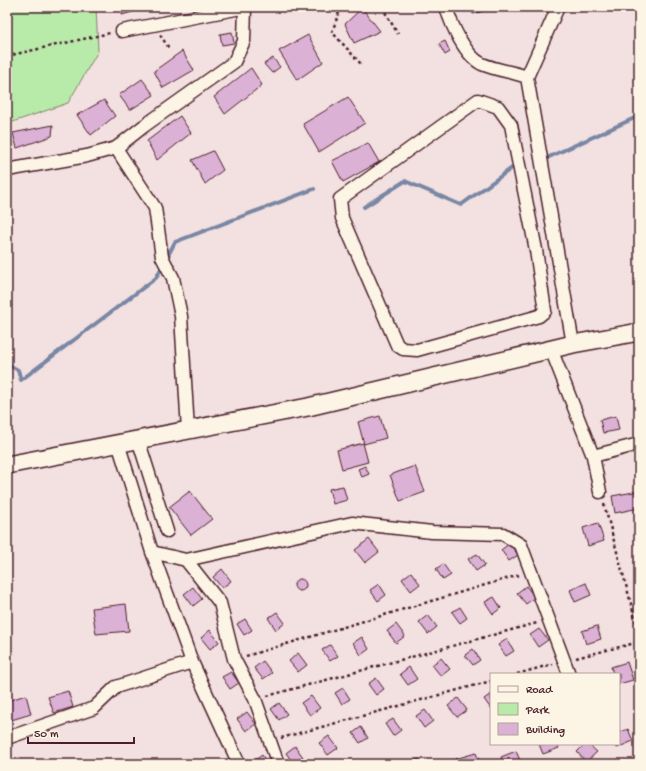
<svg xmlns="http://www.w3.org/2000/svg" width="646" height="771" font-family="'Gochi Hand',sans-serif">
  <style>
    .green { fill: #b8eaaa; stroke: #81846a }
    .lines { fill: none; stroke-linecap: round; stroke-linejoin: round }
    .stream { stroke: #7986a4; stroke-width: 4 }
    .building { fill: #dcb1d6; stroke: #4a1f2b }
    .street-casing { stroke: #4a1f2b; stroke-width: 15 }
    .secondary-casing { stroke: #4a1f2b; stroke-width: 20 }
    .path { stroke: #4a1f2b; stroke-width: 2.5; stroke-dasharray: 3 3; stroke-linecap: butt }
    .street { stroke: #fcf5e5; stroke-width: 12 }
    .secondary { stroke: #fcf5e5; stroke-width: 17 }
  </style>
  <rect width="100%" height="100%" fill="#f2e1e0"/>
  <filter id="ink" filterUnits="userSpaceOnUse"><feTurbulence type="fractalNoise" baseFrequency=".025" numOctaves="2"/><feDisplacementMap in="SourceGraphic" scale="8" xChannelSelector="R" yChannelSelector="G"/><feConvolveMatrix kernelMatrix="1 2 1 2 8 2 1 2 1" color-interpolation-filters="sRGB"/></filter>
  <g filter="url(#ink)">
    <path class="green" d="M7 7H96L98 51 68 103 7 124Z"/>
    <g class="lines">
      <path class="stream" d="M549 157 639 116
        M364 207 405 181 461 205 516 165
        M166 259 175 242 314 189
        M7 364 18 370 21 380 156 278 163 265"/>
    </g>
    <path class="building" d="M122 7H136V11L122 15Z
      M471 7H486L487 10 473 14Z
      M362 8 380 31 354 43 345 24Z
      M232 32 234 43 222 45 220 34Z
      M308 35 323 62 297 80 279 51Z
      M445 41 450 52 445 55 439 44Z
      M182 51 194 70 163 88 154 71Z
      M273 58 280 67 272 73 264 64Z
      M251 68 262 85 225 114 214 97Z
      M142 79 154 95 130 110 119 95Z
      M348 97 365 123 319 152 303 124Z
      M104 100 115 116 91 135 77 115Z
      M180 116 191 133 157 160 147 141Z
      M53 125 52 136 17 148 13 133Z
      M368 143 379 162 343 182 332 161Z
      M213 151 223 170 205 184 192 160Z
      M380 416 386 438 364 444 358 422Z
      M616 416 619 430 603 433 600 420Z
      M363 443 368 462 342 469 337 450Z
      M365 466 369 474 362 477 358 469Z
      M415 466 425 492 400 501 390 475Z
      M343 486 347 500 333 504 329 489Z
      M190 491 212 519 191 535 169 507Z
      M639 491V508L615 513 612 496Z
      M598 523 604 541 588 546 583 528Z
      M369 539 379 552 365 563 355 550Z
      M510 543 518 555 509 561 501 550Z
      M477 554 485 565 476 571 468 559Z
      M443 564 451 575 443 580 436 569Z
      M222 569 231 581 222 588 213 577Z
      M411 572 420 584 411 591 402 579Z
      M294 585a6 6 0 1 1 12 0a6 6 0 1 1-12 0Z
      M586 583 591 595 575 602 570 590Z
      M379 584 386 595 378 601 370 590Z
      M526 586 535 597 526 604 517 593Z
      M193 587 202 599 193 606 184 594Z
      M7 592 10 606 7 607Z
      M494 597 501 608 493 614 485 602Z
      M126 604 129 631 96 634 92 608Z
      M460 607 467 618 460 623 452 612Z
      M277 612 285 623 276 630 268 618Z
      M428 615 437 627 428 634 419 622Z
      M245 619 252 630 244 635 237 624Z
      M396 624 405 636 396 643 387 631Z
      M597 626 601 639 586 644 582 631Z
      M539 629 548 640 538 647 530 635Z
      M210 630 219 642 210 649 201 638Z
      M362 637 369 649 361 655 353 643Z
      M507 639 514 651 506 656 498 645Z
      M330 645 338 656 330 661 322 650Z
      M473 649 480 660 473 665 465 655Z
      M298 653 307 665 298 672 289 661Z
      M441 658 450 669 441 676 432 665Z
      M263 661 272 673 263 679 254 668Z
      M627 662 633 680 619 684V674H613L611 667Z
      M409 667 417 679 408 685 400 674Z
      M231 672 239 683 230 689 222 677Z
      M376 678 384 689 376 695 368 684Z
      M343 688 350 699 342 704 335 693Z
      M68 691 73 707 54 713 48 697Z
      M491 694V709L484 699Z
      M26 695 31 714 8 721 7 701Z
      M311 696 320 708 310 715 301 703Z
      M458 698 467 710 457 717 448 706Z
      M279 703 287 714 279 720 271 709Z
      M425 710 433 721 424 728 416 716Z
      M247 712 256 724 246 731 237 719Z
      M393 719 401 730 393 736 385 724Z
      M361 727 368 738 360 743 353 733Z
      M628 729 633 741 617 748 615 744H619V733Z
      M329 736 338 748 328 755 319 743Z
      M539 744H557L559 748 543 754Z
      M585 744H588L597 752 586 762 577 752Z
      M295 746 303 757 294 764 286 753Z
      M516 751 521 763 503 764 501 757Z
      M476 753 480 764H457L455 759Z
      M262 755 268 764H256L254 761Z
      M419 759 421 764H405Z"/>
    <g class="lines">
      <g class="street-casing">
        <path id="street" d="M446 7C451 24 465 56 482 64 496 70 513 72 527 77
          M558 7 527 77 573 344
          M122 31 246 7
          M478 100 498 107 511 125 536 250 545 311 539 316 417 350 403 349 397 345 342 218 340 199Z
          M116 148 155 208 162 257 173 278 181 316 188 430
          M7 170 87 156 116 148 144 126 234 62 244 41 245 7
          M551 349 593 456 600 492
          M138 439 167 531
          M118 443 152 552 192 662 239 764
          M593 456 639 444
          M152 552 186 560 352 523 432 532 503 534 521 545 569 674
          M186 560 220 603 234 659 255 699 278 764
          M7 738 94 708 116 687 192 662"/>
      </g>
      <g class="secondary-casing">
        <path id="secondary" d="M7 465 308 407 573 344 639 332"/>
      </g>
      <path class="path" d="M341 7 332 32 361 64
        M382 7 398 34
        M160 35 169 48
        M7 56 110 33
        M604 504 639 633
        M246 656 519 575
        M576 658 639 642
        M517 674 553 664
        M267 696 537 623
        M281 738 491 681"/>
      <use href="#street" class="street"/>
      <use href="#secondary" class="secondary"/>
    </g>
  </g>
  <rect width="646" height="771" fill="none" stroke="#fcf5e5" stroke-width="24"/>
  <rect x="12" y="12" width="622" height="747" fill="none" stroke="#4a1f2b" stroke-width="1.5" filter="url(#ink)"/>
  <rect x="490" y="673" width="130" height="72" fill="#fcf5e5" stroke="#b59f9b"/>
  <rect x="498" y="686" width="20" height="6" fill="#fcf5e5" stroke="#b59f9b"/>
  <text x="526" y="693" font-size="12" fill="#4a1f2b">Road</text>
  <rect x="498" y="703" width="20" height="12" fill="#b8eaaa" stroke="#b59f9b"/>
  <text x="526" y="713" font-size="12" fill="#4a1f2b">Park</text>
  <rect x="498" y="723" width="20" height="12" fill="#dcb1d6" stroke="#b59f9b"/>
  <text x="526" y="733" font-size="12" fill="#4a1f2b">Building</text>
  <path d="M28 737v6h106v-6" fill="none" stroke="#4a1f2b" stroke-width="2"/>
  <text x="34" y="737" font-size="12" fill="#4a1f2b" stroke="#fcf5e5" stroke-width="3" paint-order="stroke">50 m</text>
</svg>
